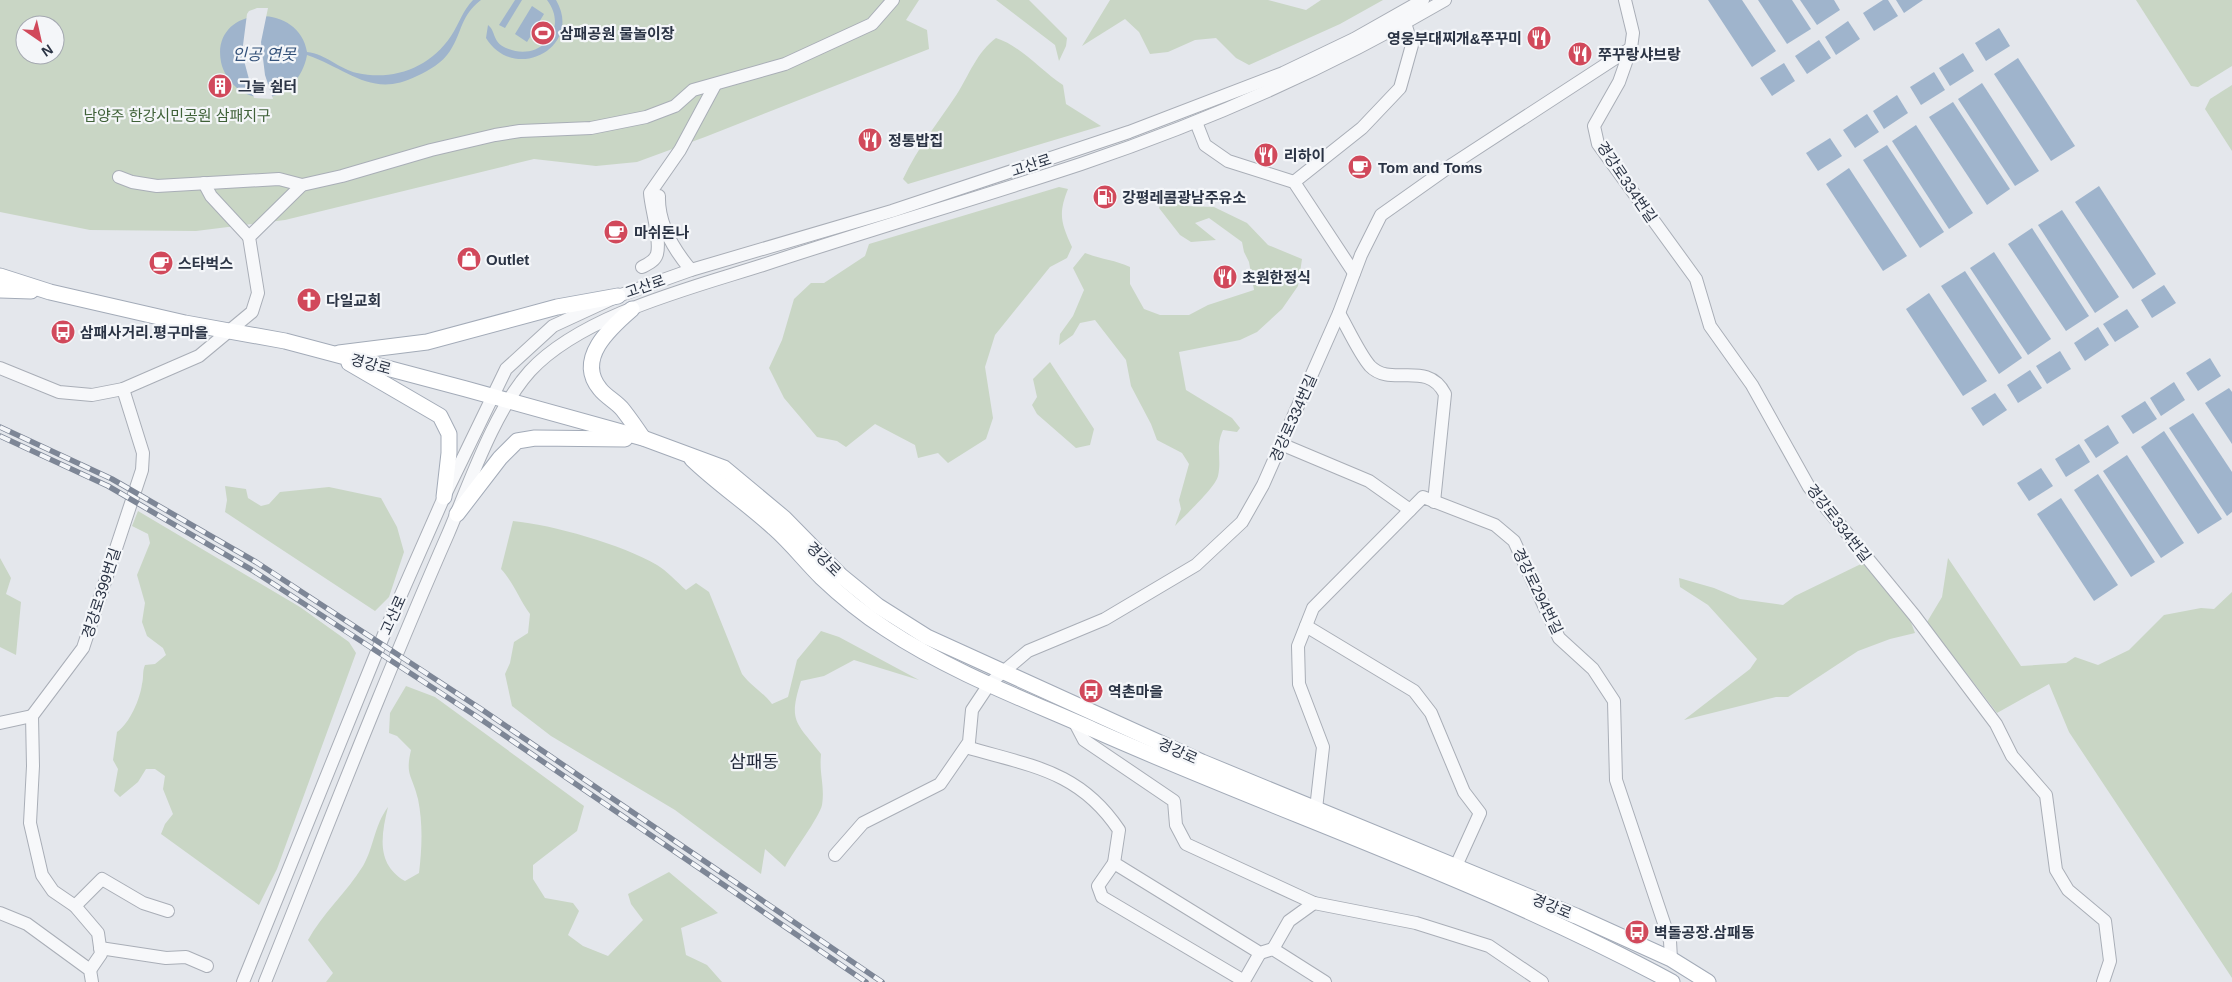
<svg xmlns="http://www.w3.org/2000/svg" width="2232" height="982" viewBox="0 0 2232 982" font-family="Helvetica,'Noto Sans KR',sans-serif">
	<rect width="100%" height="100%" fill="#e4e7ec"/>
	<g fill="#c9d6c5" fill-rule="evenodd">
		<path d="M 0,0 L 919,0 L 906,20 L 927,30 L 929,49 L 705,137 L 637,162 L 596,166 L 534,159 L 285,220 L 196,231 L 90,230 L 0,212 ZM 25,25 L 55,25 L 55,55 L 25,55 Z"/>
		<polygon points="996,0 1029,0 1067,38 1066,46 1059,61 1055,45"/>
		<polygon points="1110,0 1268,0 1306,10 1321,0 1383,0 1340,24 1249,65 1236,58 1216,38 1195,40 1168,52 1150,54 1139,32 1125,19 1082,46"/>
		<polygon points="2136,0 2232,0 2232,66 2198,87 2191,86"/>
		<path d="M 996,38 C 1021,46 1040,70 1063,85 L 1066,104 L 1101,126 L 908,184 L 903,179 C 918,147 937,124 957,94 C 969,75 977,52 996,38 Z"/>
		<polygon points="2232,85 2232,151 2205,109 2210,99"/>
		<path d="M 1059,187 L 1068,189 C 1058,214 1061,223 1072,247 L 1067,258 L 1050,267 L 995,335 L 985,367 L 993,418 L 986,439 L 948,463 L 938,453 L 918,458 L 915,445 L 875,424 L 846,447 L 837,441 L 817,437 L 784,398 L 769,368 L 782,340 L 794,299 L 811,283 L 824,283 L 865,256 L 869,244 Z"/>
		<path d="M 1172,198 L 1186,206 L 1214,207 L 1247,223 L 1268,245 L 1302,259 L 1298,286 L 1282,309 L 1257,332 L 1240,340 L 1179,352 L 1186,390 L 1232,418 L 1240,428 L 1237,432 L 1223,430 C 1215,447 1222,458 1218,476 C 1215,488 1184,516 1175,526 L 1181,509 L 1179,500 L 1189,464 L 1182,453 L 1157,440 L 1151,424 L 1131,386 L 1126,360 L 1095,320 L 1080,323 L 1073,335 L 1059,345 L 1060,334 L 1073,316 L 1084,290 L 1073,268 L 1085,253 C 1100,259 1115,260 1130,267 L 1130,284 L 1144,309 L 1160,315 L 1189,315 L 1208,305 L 1254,290 L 1249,262 L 1244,252 L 1242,242 L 1209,218 L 1195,223 L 1216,240 L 1191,242 L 1180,235 L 1159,208 L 1162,201 Z"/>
		<polygon points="1050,362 1094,429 1090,445 1076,448 1037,414 1032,405 1037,397 1033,379"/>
		<polygon points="225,486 246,489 248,498 261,506 269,504 280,492 329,487 381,498 397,527 404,552 389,597 375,611 225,512 227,500"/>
		<path d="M 138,511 L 300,607 L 349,642 L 356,653 L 277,869 L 259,905 L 161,834 L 165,824 L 173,814 L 163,789 L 165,776 L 155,769 L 146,769 L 138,782 L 120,797 L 114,791 L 118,769 L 113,760 L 117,732 C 130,723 140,699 142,684 C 144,677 142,672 145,665 L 155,664 L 166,655 L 163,648 L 147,636 L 142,622 L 145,603 L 137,575 L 150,543 L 148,534 L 132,526 Z"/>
		<path d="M 513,521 C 553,525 621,544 657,565 C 667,571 677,582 686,590 L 696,583 L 709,592 L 742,674 C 751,686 763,692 772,704 L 788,697 L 797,660 L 821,631 L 839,637 L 919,680 L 854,660 L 824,676 L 801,681 C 788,722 796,722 821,754 C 819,775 825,785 822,805 C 819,818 793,852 785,867 L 765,849 L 761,874 L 675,810 L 551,736 L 512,706 L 505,674 L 510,663 L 514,642 L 528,633 L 530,614 C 519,599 514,583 501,569 Z"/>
		<polygon points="0,558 11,578 6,594 21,602 16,655 0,647"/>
		<polygon points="1948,558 2021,666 2066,663 2075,657 2098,665 2129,650 2164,615 2201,608 2214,609 2232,592 2232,978 2069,732 2049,684 1997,713 1927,622 1942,597"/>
		<polygon points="1863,563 1909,617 1915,633 1890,639 1858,651 1788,697 1776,697 1684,720 1750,669 1757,659 1708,605 1680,587 1679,578 1714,588 1740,599 1783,605 1795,596"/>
		<path d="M 406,686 L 435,697 L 584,806 L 577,831 L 533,865 L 533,879 L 545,898 L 573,903 L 579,911 L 568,935 L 583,946 L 608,956 L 643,920 L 631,904 L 628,894 L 669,872 L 718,913 L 681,928 L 686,955 L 707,965 L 722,982 L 326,982 L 333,973 L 308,940 C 322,914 347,892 363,866 C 374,847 374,826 388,807 C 381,836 376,864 405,881 L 419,873 C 422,848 423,824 418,799 C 412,774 405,776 411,750 L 397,736 L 389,733 L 390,713 Z"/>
	</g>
	<g fill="#9fb4cc">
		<path d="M 473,0 L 481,0 C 460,16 463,31 450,51 C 442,63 430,70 417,76 C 372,99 348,69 307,55 C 301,88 268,112 237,88 C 229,81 223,72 221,62 C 210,5 299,0 307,52 C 326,54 339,69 357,73 C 393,81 430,68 451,36 C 459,24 463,10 473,0 Z"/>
		<polygon points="515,0 522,0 505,28 499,25"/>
		<path d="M 547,0 L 556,0 C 584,47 514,84 486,38 L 488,25 C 496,31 492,42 506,48 C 539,63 570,30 547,0 Z"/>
		<polygon points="1708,0 1742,0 1776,51 1752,67"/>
		<polygon points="1758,0 1792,0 1811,29 1787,44"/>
		<polygon points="1800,0 1834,0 1840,10 1817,25"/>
		<polygon points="1883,0 1888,0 1898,16 1874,31 1863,13"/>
		<polygon points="1896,0 1923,0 1904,13"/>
		<polygon points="532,6 544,14 527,42 515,34"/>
		<polygon points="1848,21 1860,39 1836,55 1825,37"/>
		<polygon points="1999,28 2010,46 1986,61 1975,43"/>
		<polygon points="1819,40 1831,58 1807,74 1795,56"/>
		<polygon points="1963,53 1974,71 1950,86 1939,68"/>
		<polygon points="2018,58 2075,146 2051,161 1994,74"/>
		<polygon points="1784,63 1795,81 1772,96 1760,78"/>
		<polygon points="1934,72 1945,90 1921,105 1910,87"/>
		<polygon points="1982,83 2039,171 2015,186 1958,99"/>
		<polygon points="1897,95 1908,113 1884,129 1873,111"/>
		<polygon points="1953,102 2010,189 1987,205 1929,117"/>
		<polygon points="1867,114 1879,132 1855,148 1843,130"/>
		<polygon points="1916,125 1973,213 1949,229 1892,141"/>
		<polygon points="1830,138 1842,156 1818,171 1806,153"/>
		<polygon points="1887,145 1944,232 1920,248 1863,160"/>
		<polygon points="1849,168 1907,256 1883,271 1826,184"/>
		<polygon points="2099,186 2156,274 2133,289 2075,202"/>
		<polygon points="2062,210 2119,297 2095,313 2038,225"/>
		<polygon points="2032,228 2089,316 2066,331 2008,244"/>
		<polygon points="1994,252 2051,339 2028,355 1970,268"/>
		<polygon points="1965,271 2022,358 1999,374 1941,286"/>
		<polygon points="2164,285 2176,303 2152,318 2141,300"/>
		<polygon points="1929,293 1987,381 1963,396 1906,309"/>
		<polygon points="2127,309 2139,327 2115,342 2103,324"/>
		<polygon points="2098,327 2109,345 2085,361 2074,343"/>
		<polygon points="2060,351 2071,369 2047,384 2036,366"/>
		<polygon points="2210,358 2221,376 2198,391 2186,373"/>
		<polygon points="2030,370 2042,388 2018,403 2007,385"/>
		<polygon points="2174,382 2185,400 2161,416 2150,398"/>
		<polygon points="2229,388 2232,392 2232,444 2205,403"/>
		<polygon points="1995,393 2007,410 1983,426 1971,408"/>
		<polygon points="2145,401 2157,419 2133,434 2121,416"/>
		<polygon points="2193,413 2232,472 2232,512 2227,516 2169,428"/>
		<polygon points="2108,425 2119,443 2096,458 2084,440"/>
		<polygon points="2164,431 2222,519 2198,534 2141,447"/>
		<polygon points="2079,444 2090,462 2066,477 2055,459"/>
		<polygon points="2127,455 2184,543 2161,558 2103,471"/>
		<polygon points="2041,468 2053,486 2029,501 2017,483"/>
		<polygon points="2098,474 2155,562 2131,577 2074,490"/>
		<polygon points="2061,498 2118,585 2094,601 2037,514"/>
	</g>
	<polygon fill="#e4e7ec" points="257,8 268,8 261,42 265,75 273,99 254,98 242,53 247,14 249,11"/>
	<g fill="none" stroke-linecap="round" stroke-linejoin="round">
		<defs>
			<g id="minor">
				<polyline points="1625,0 1633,33 1631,48"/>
				<polyline points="1196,122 1205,145 1228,161 1294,182 1354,273"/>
				<polyline points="119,177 132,182 157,186 279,179 302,185"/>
				<polyline points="1294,182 1362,128 1400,88 1412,45 1405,23"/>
				<polyline points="204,183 211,196 249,237"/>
				<path d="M 659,196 C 658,223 674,250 691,270"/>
				<path d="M 642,267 C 648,264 655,261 657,254 C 661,239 651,209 650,193 L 680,150 L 715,85"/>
				<path d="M 1339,313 C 1347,327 1360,355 1370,366 C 1391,388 1427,359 1445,394 L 1434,502"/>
				<polyline points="0,368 59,392 92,395 123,389 199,356 252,312 258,293 249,237 302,185 342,176 431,150 495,135 520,131 591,128 646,117 675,106 693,90 785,64 872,24 893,0"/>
				<polyline points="1281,444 1369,481 1410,510"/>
				<polyline points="1306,626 1414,691 1431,713 1464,792 1480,813 1456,866"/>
				<polyline points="1074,721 1084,740 1174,801 1176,825 1186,844 1314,903 1416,923 1489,946 1542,982"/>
				<polyline points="0,723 32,716"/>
				<path d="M 966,747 C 1030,766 1079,770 1119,830 L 1114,863 L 1260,953 L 1273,949 L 1325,982"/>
				<polyline points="1316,809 1323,747 1299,684 1298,646 1313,608 1423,497 1495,525 1514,541 1559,638 1593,669 1614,701 1616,780 1670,941 1671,959"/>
				<polyline points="835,855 863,823 940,784 969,742 972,710 990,683 1028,651 1105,619 1196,565 1242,522 1263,485 1339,313 1361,255 1381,215 1453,164 1631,48 1619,82 1594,126 1598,144 1696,279 1710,326 1752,385 1809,487 1914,615 1996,724 2012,756 2046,795 2056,870 2068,890 2105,921 2110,961 2103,982"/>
				<polyline points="1114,863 1098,886 1102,897 1244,981 1260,953"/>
				<polyline points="75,906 102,879 143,903 168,911"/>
				<polyline points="0,913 27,924 90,970 92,982"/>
				<polyline points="100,948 166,958 186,957 207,966"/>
				<polyline points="1273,949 1289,921 1314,903"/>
				<polyline points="90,970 101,954 98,933 75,906 53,891 42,875 30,823 33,766 32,716 83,648 142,470 143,453 123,389"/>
				<polyline points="243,982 389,622 444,497 506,369 553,326 618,296 691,270 892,211 1129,132 1283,73 1354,39 1423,0"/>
				<path d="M 265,982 C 325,833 383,682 448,534 C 469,485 494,411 530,371 C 582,315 691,288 763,265 C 869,230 975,199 1081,164 C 1208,121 1329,68 1445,0"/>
			</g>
			<g id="major">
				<polyline points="0,276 50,292 185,323 285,341 466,389 643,438 724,468 784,518 840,575 878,606 927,637 1202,762 1576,916 1671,959 1708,982"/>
				<polyline points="0,290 31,291"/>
				<path d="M 632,309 C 610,328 575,359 600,389 C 606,397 617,402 623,410 C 630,419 637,429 643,438"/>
				<polyline points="339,353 427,342 557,307 618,296"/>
				<polyline points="349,363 440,416 449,434 449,453 444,497"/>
				<path d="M 692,459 C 718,484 748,504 774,528 C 791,543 805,561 821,577 C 841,596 863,614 886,629 C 949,671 1026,700 1094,730 C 1286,815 1487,882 1672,982"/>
				<polyline points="457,514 500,458 517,441 535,438 625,439"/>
			</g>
		</defs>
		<use href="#minor" stroke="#a9aeb7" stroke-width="14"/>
		<use href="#major" stroke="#a3abb8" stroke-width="17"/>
		<use href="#minor" stroke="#f7f8fa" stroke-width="12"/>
		<use href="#major" stroke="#fff" stroke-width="15"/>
		<defs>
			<g id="rail">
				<polyline points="0,427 112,479 256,562 481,709 882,982"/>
				<polyline points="0,436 108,486 252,570 476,716 866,982"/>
			</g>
		</defs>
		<use href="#rail" stroke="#7d8696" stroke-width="5.5"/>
		<use href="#rail" stroke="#f4f6f9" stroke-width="4" stroke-dasharray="11" stroke-linecap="butt"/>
	</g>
	<defs>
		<symbol id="stadium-disc" viewBox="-11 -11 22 22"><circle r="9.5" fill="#d1495b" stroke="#f4f6f9"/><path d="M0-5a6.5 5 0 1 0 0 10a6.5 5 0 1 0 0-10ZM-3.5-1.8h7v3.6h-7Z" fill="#fff"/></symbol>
		<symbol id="restaurant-disc" viewBox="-11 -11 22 22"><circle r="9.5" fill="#d1495b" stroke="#f4f6f9"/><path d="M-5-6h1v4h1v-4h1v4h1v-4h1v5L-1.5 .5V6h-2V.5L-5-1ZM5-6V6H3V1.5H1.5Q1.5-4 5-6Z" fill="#fff"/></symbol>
		<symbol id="building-disc" viewBox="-11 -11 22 22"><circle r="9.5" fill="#d1495b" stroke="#f4f6f9"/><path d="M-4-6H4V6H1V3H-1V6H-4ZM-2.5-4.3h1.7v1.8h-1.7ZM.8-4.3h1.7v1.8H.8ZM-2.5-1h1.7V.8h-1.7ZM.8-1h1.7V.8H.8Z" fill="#fff"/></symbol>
		<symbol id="cafe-disc" viewBox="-11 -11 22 22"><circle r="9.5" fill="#d1495b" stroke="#f4f6f9"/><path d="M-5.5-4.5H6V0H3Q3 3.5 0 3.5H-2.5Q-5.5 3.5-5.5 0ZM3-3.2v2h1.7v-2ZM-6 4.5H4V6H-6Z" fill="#fff"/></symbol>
		<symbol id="fuel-disc" viewBox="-11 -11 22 22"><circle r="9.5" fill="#d1495b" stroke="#f4f6f9"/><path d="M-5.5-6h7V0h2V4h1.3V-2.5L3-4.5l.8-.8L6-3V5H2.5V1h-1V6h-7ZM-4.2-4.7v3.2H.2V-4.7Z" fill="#fff"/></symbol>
		<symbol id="shop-disc" viewBox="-11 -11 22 22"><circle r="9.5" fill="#d1495b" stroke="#f4f6f9"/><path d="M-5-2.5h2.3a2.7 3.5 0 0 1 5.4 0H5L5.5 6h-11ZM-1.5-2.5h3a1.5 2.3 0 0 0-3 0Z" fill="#fff"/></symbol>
		<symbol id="church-disc" viewBox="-11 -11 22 22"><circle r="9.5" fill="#d1495b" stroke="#f4f6f9"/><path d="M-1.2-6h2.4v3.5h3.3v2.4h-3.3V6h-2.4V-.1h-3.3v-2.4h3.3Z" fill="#fff"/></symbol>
		<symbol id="bus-disc" viewBox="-11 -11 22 22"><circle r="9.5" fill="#d1495b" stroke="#f4f6f9"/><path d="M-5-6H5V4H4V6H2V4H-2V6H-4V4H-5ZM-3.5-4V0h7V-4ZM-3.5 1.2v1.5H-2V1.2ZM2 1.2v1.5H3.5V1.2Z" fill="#fff"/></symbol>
	</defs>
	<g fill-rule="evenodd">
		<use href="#stadium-disc" x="529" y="19" width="28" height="28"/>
		<use href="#restaurant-disc" x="1525" y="24" width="28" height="28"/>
		<use href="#restaurant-disc" x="1566" y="40" width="28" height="28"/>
		<use href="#building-disc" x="206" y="72" width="28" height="28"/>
		<use href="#restaurant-disc" x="856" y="126" width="28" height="28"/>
		<use href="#restaurant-disc" x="1252" y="141" width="28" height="28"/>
		<use href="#cafe-disc" x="1346" y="153" width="28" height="28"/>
		<use href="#fuel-disc" x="1091" y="183" width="28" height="28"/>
		<use href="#cafe-disc" x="602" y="218" width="28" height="28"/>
		<use href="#shop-disc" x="455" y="245" width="28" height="28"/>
		<use href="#cafe-disc" x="147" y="249" width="28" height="28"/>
		<use href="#restaurant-disc" x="1211" y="263" width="28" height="28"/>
		<use href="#church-disc" x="295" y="286" width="28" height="28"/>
		<use href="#bus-disc" x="49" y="318" width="28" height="28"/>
		<use href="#bus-disc" x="1077" y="677" width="28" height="28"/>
		<use href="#bus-disc" x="1623" y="918" width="28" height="28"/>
	</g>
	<g text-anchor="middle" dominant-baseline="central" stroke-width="4.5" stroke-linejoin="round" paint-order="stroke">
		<g font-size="15" font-weight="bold" fill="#2b3445" stroke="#f4f6f9" text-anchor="start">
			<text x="560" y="33">삼패공원 물놀이장</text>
			<text x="1522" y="38" text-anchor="end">영웅부대찌개&amp;쭈꾸미</text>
			<text x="1598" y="54">쭈꾸랑샤브랑</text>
			<text x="238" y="86">그늘 쉼터</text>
			<text x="888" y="140">정통밥집</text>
			<text x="1284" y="155">리하이</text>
			<text x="1378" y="167">Tom and Toms</text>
			<text x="1122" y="197">강평레콤광남주유소</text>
			<text x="634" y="232">마쉬돈나</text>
			<text x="486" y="259">Outlet</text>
			<text x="178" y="263">스타벅스</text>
			<text x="1242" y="277">초원한정식</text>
			<text x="326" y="300">다일교회</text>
			<text x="80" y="332">삼패사거리.평구마을</text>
			<text x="1108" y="691">역촌마을</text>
			<text x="1654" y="932">벽돌공장.삼패동</text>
		</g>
		<g font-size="15" fill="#3f6138" stroke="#f4f6f9">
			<text x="177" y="115">남양주 한강시민공원 삼패지구</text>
		</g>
		<g font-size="15" fill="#2b3445" stroke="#f4f6f9">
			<text transform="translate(1031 165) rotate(-18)">고산로</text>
			<text transform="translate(1627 182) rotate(56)">경강로334번길</text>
			<text transform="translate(645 286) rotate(-19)">고산로</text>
			<text transform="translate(371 364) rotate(15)">경강로</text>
			<text transform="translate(1293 418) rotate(-66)">경강로334번길</text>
			<text transform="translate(1839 523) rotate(52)">경강로334번길</text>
			<text transform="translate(824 559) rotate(45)">경강로</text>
			<text transform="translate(1538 591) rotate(64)">경강로294번길</text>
			<text transform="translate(101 593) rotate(-72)">경강로399번길</text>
			<text transform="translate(393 615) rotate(-66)">고산로</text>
			<text transform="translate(1178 751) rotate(24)">경강로</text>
			<text transform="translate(1552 906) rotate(22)">경강로</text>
		</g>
		<g font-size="16" font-style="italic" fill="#34527a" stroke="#f4f6f9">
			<text x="264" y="54">인공 연못</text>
		</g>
		<g font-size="18" fill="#1d2536" stroke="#f4f6f9">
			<text x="754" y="762">삼패동</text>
		</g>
	</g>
	<g transform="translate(40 40) rotate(146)"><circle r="24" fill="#f4f6f9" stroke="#a4a8b1"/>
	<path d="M0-4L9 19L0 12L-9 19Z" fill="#d1495b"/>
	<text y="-8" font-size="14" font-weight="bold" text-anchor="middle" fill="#2b3445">N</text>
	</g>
</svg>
